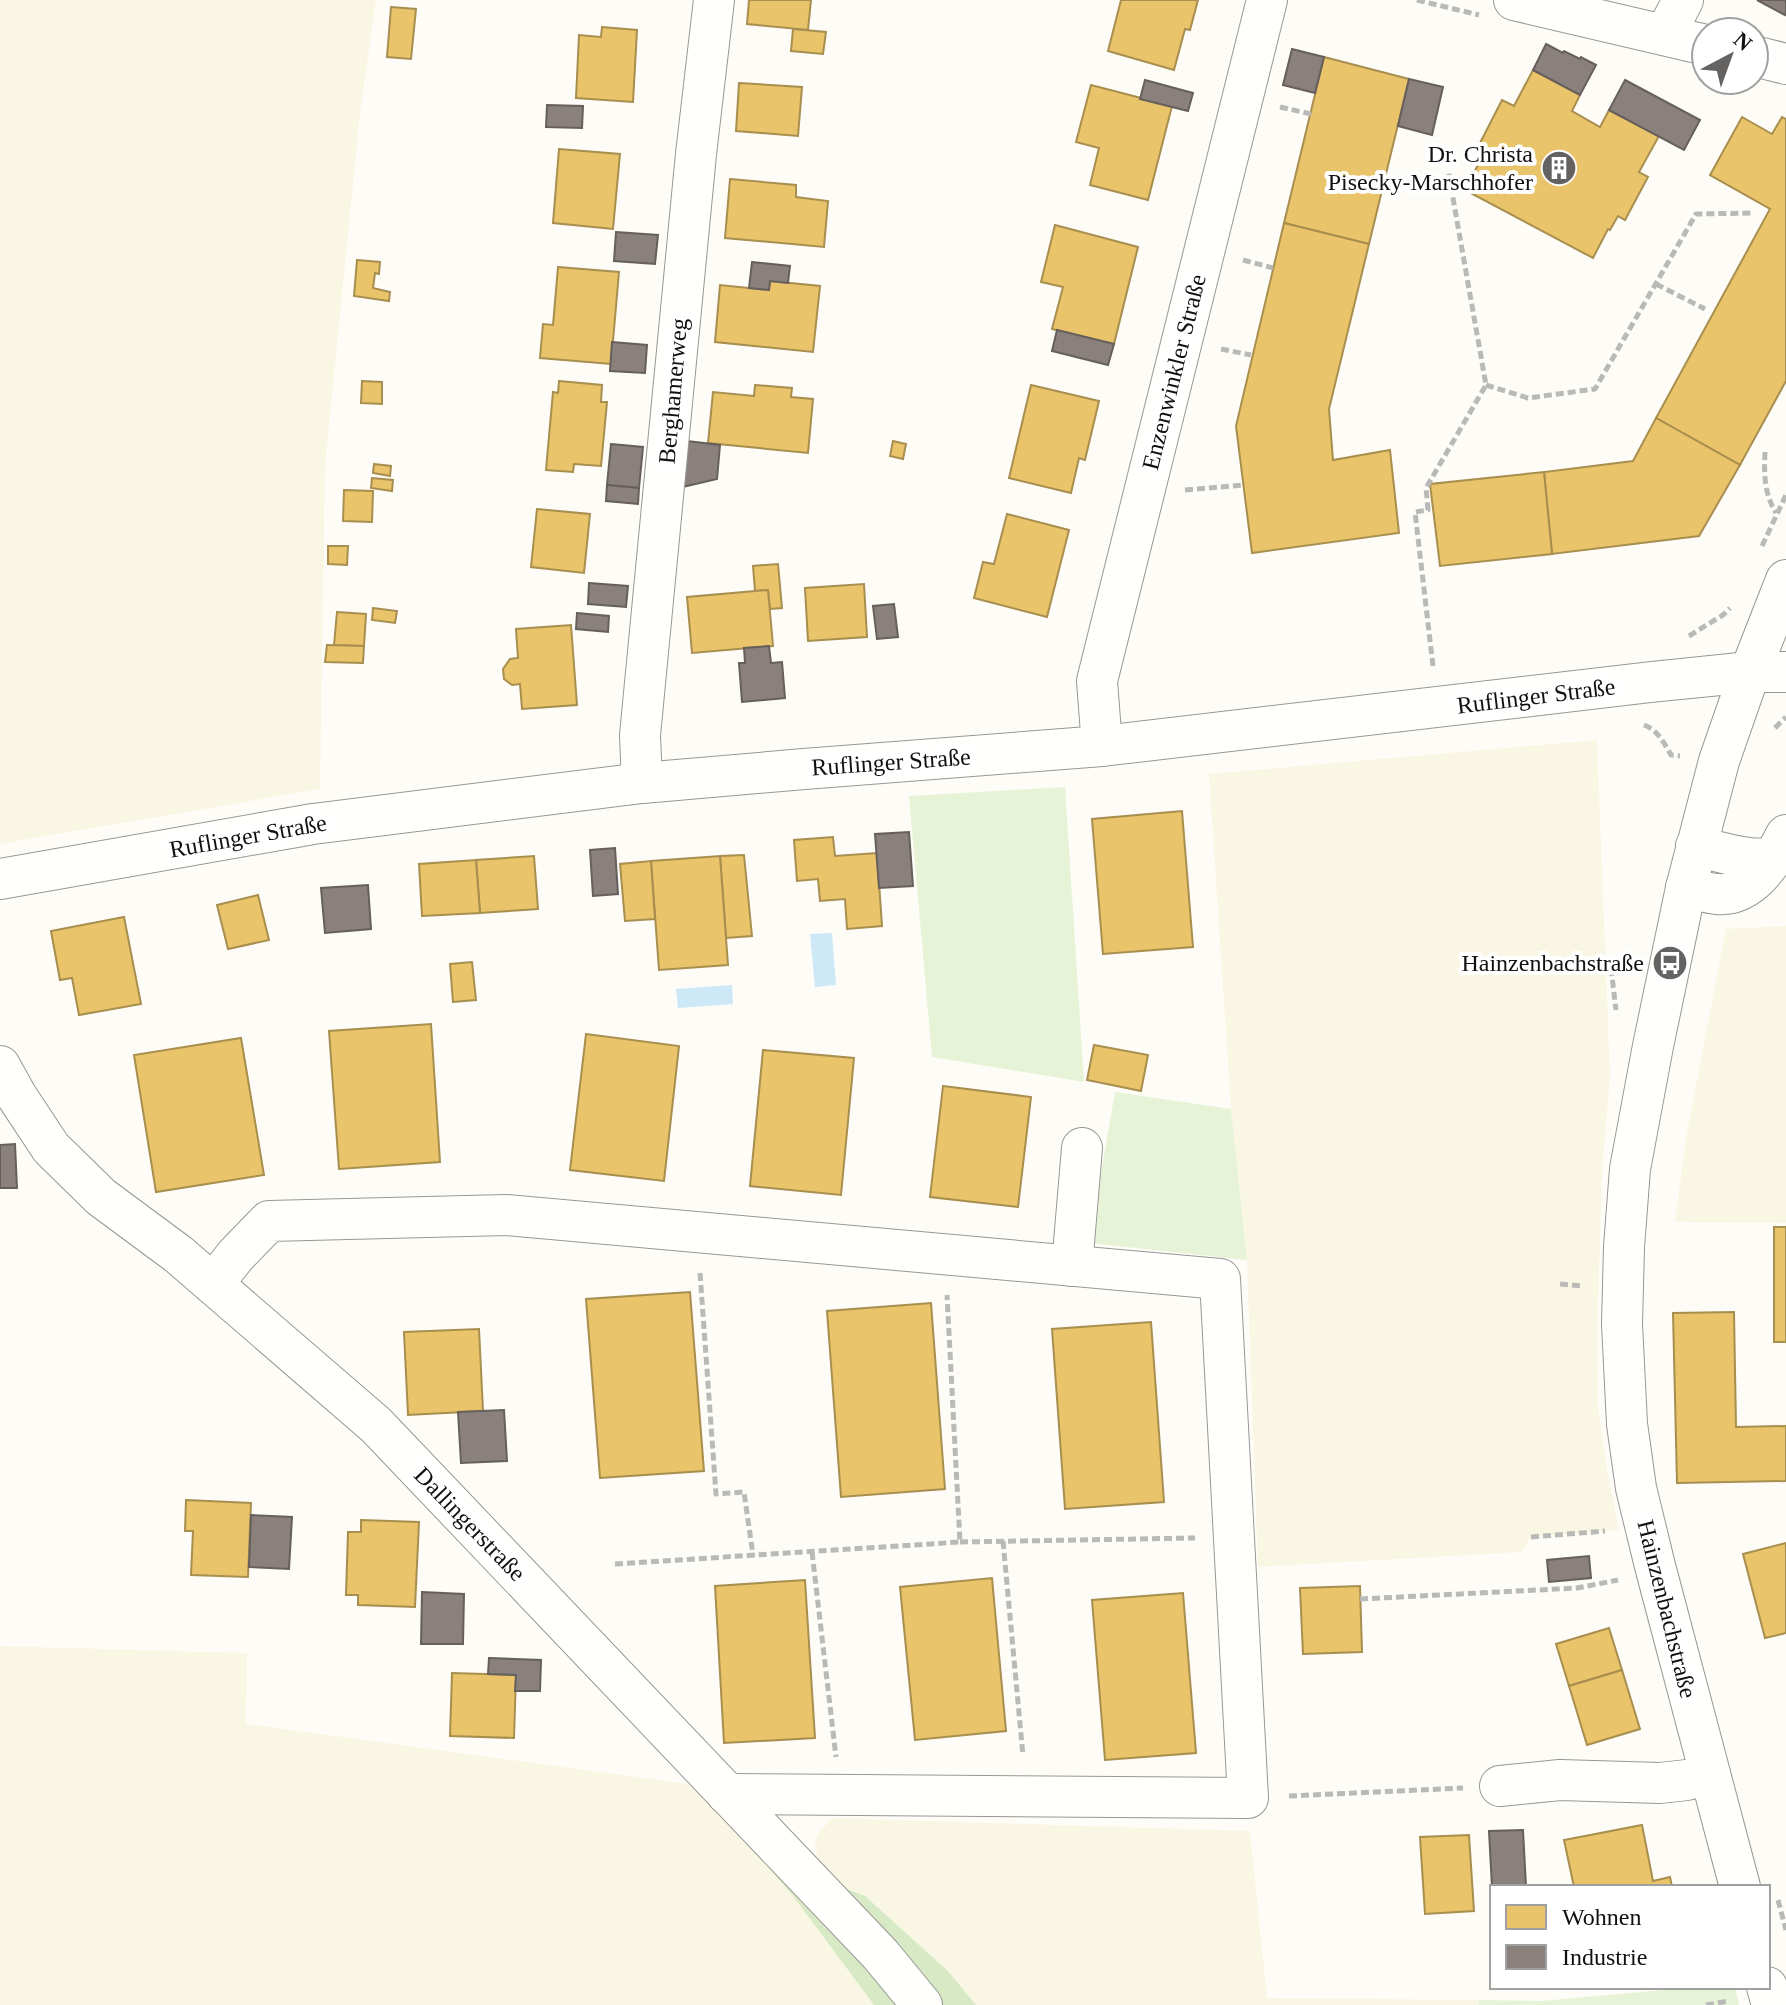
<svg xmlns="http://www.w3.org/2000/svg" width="1786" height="2005" viewBox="0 0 1786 2005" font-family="'Times New Roman',serif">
	<rect width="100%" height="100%" fill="#fdfcf7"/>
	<g fill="#f9f7e4">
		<polygon points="0,0 376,0 360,113 325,466 320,789 0,844"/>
		<polygon points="1597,740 1610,1075 1602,1174 1597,1336 1598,1406 1607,1469 1619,1530 1531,1537 1522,1552 1258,1567 1247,1260 1231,1109 1209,774"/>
		<polygon points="1786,926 1786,1223 1675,1222 1686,1138 1726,929"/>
		<polygon points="0,1646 247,1653 246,1724 696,1785 793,1896 874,2005 0,2005"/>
		<polygon points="832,1818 1250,1831 1267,1998 1479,2000 1479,2005 976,2005 948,1971 865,1896 829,1882 818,1861 815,1843 817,1835"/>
	</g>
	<g fill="#e7f3d7">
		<polygon points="1065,787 1084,1082 932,1057 909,796"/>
		<polygon points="1115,1092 1231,1109 1247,1260 1089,1243"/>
		<polygon points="1697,1987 1735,1987 1739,2005 1479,2005 1479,2000 1542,2001"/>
	</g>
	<g fill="#d8eac5">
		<polygon points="696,1785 817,1907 899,2005 874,2005 793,1896"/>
		<polygon points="829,1882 865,1896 948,1971 976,2005 936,2005"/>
	</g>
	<g fill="#cde8f7">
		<polygon points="832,933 836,985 815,987 810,934"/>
		<polygon points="732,985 733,1004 678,1008 676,989"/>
	</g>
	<g fill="#e9c46a" stroke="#a88e4f" stroke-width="2">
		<polygon points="749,0 811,0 808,30 747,24"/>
		<polygon points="1121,0 1198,0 1190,30 1185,29 1174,70 1108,51"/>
		<polygon points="391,7 416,9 411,59 387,57"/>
		<polygon points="602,27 637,30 633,102 576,98 579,35 601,37"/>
		<polygon points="793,29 826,32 823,54 791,51"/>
		<polygon points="1324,57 1409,79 1369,244 1284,223"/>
		<polygon points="1533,70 1580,95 1572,111 1600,127 1609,110 1659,136 1639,172 1648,177 1625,220 1618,216 1610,230 1608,229 1593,258 1465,190 1479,163 1476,161 1485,145 1480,143 1502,100 1514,106"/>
		<polygon points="739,83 802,87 798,136 736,131"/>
		<polygon points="1091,85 1172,106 1148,200 1090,185 1099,148 1076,142"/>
		<polygon points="1742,117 1772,134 1782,117 1786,119 1786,381 1740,465 1656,418 1770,209 1710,175"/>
		<polygon points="559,149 620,154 613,229 553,223"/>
		<polygon points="730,179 796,185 796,197 828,201 824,247 725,238"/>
		<polygon points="1284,223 1369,244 1329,409 1333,460 1390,450 1399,533 1252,553 1236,426"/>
		<polygon points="1055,225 1138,247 1114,344 1052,329 1063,287 1041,282"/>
		<polygon points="357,260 380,262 379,274 375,273 373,288 390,292 389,301 354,296"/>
		<polygon points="558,267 619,272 611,364 540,358 543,324 553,325"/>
		<polygon points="770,281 820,286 813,352 715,342 720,285 769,290"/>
		<polygon points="362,381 382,382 382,404 361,403"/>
		<polygon points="559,381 602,385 601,402 607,402 601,466 574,464 573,472 546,470 553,392 558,393"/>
		<polygon points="755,385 792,388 791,397 813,399 808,453 708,443 713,392 754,396"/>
		<polygon points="1031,385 1099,401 1085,460 1079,458 1071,493 1009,478"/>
		<polygon points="1656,418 1740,465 1699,536 1552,554 1544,472 1633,461"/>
		<polygon points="893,441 906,444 903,459 890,456"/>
		<polygon points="374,464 391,466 390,476 373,473"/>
		<polygon points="1544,472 1552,554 1440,566 1430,484"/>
		<polygon points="372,478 393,480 392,491 371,488"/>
		<polygon points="344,490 373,491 372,522 343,521"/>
		<polygon points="537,509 590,514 584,573 531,567"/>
		<polygon points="1007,514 1069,530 1047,617 974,598 983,562 994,564"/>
		<polygon points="328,546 348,546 347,565 328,564"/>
		<polygon points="778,564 782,608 770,609 768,590 755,591 753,566"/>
		<polygon points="864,584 867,637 808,641 805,588"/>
		<polygon points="768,590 773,646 692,653 687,597"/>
		<polygon points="373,608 397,611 395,623 372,620"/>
		<polygon points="337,612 366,614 364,646 334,645"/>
		<polygon points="571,625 577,705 522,709 520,684 512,685 504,679 503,669 510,659 518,658 516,629"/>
		<polygon points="327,645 364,646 363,663 325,662"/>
		<polygon points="1182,811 1193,947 1103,954 1092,819"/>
		<polygon points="833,837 835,856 877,853 882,926 847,929 845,899 820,901 818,879 797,881 794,840"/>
		<polygon points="744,855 752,936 726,938 720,856"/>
		<polygon points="534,856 538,909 480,913 476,860"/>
		<polygon points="720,856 728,965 659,970 651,861"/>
		<polygon points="476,860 480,913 422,916 419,864"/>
		<polygon points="651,861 655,919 625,921 620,864"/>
		<polygon points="258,895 269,940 228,949 217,905"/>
		<polygon points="124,917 141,1004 79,1015 72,978 60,980 51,931"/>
		<polygon points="472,962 476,1000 453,1002 450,964"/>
		<polygon points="431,1024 440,1162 339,1169 329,1031"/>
		<polygon points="586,1034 679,1046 664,1181 570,1170"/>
		<polygon points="241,1038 264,1175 156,1192 134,1055"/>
		<polygon points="1094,1045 1148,1055 1141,1091 1087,1080"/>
		<polygon points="763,1050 854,1058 841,1195 750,1186"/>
		<polygon points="943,1086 1031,1097 1018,1207 930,1197"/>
		<rect x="1774" y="1227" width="12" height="115"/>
		<polygon points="690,1292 704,1471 600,1478 586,1299"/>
		<polygon points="931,1303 945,1489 841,1497 827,1311"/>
		<polygon points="1734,1312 1736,1427 1786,1426 1786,1481 1677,1483 1673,1313"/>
		<polygon points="1151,1322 1164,1502 1065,1509 1052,1329"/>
		<polygon points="479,1329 483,1411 408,1415 404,1332"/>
		<polygon points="186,1500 251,1503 248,1577 191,1575 193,1531 185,1531"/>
		<polygon points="361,1520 419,1522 415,1607 358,1605 358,1595 346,1595 348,1532 361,1532"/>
		<polygon points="1786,1543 1786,1633 1765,1638 1743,1554"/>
		<polygon points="992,1578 1006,1731 915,1740 900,1587"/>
		<polygon points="805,1580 815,1738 724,1743 715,1586"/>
		<polygon points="1360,1586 1362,1652 1303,1654 1300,1588"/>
		<polygon points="1183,1593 1196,1753 1105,1760 1092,1600"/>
		<polygon points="1609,1628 1622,1670 1569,1686 1556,1644"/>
		<polygon points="1622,1670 1640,1729 1587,1745 1569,1686"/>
		<polygon points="452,1673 516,1675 514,1738 450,1736"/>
		<polygon points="1642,1825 1653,1881 1670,1877 1672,1887 1574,1887 1564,1840"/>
		<polygon points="1469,1835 1474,1911 1425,1914 1420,1837"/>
	</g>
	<g fill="#8a817c" stroke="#665f5c" stroke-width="2">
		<polygon points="1757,0 1786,0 1786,12 1785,15"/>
		<polygon points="1546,44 1563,53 1564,51 1580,59 1581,57 1596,65 1580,95 1533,70"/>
		<polygon points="1292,49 1324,57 1315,93 1283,85"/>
		<polygon points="1409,79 1443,87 1432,135 1398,126"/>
		<polygon points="1145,80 1193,93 1188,111 1140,99"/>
		<polygon points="1625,80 1700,120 1684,150 1609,110"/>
		<polygon points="547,105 583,106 582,128 546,127"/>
		<polygon points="616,232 658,235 655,264 614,261"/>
		<polygon points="752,262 790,266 788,283 770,281 769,290 749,288"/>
		<polygon points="1057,330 1114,344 1108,365 1052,351"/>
		<polygon points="612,342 647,345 645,373 610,371"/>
		<polygon points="687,441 720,445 717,479 683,487"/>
		<polygon points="611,444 643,447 639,488 607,485"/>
		<polygon points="607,485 639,488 638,504 606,501"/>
		<polygon points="589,583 628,586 626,607 588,604"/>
		<polygon points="894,604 898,637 877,639 873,606"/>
		<polygon points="577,613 609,616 608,632 576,629"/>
		<polygon points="769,646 771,663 782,662 785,698 742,702 739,663 745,663 744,648"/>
		<polygon points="909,832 913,886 879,888 875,834"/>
		<polygon points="615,848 618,894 593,896 590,850"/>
		<polygon points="368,885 371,929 325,933 321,888"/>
		<polygon points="15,1144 17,1188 0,1188 0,1145"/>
		<polygon points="504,1410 507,1461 461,1463 458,1412"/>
		<polygon points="251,1515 292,1517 289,1569 249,1567"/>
		<polygon points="1589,1556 1591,1578 1549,1582 1547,1560"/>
		<polygon points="422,1592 464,1594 463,1644 421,1644"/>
		<polygon points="489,1658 541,1660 540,1691 515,1691 516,1675 488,1674"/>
		<polygon points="1523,1830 1526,1887 1492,1887 1489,1831"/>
	</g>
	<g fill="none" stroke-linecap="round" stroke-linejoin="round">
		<defs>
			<g id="minor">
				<polyline points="1514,0 1706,45"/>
				<polyline points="1665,35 1683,0"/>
				<polyline points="1754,56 1786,64"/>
				<polyline points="1102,746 1097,681 1267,0"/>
				<polyline points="642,783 640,735 696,154 714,0"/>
				<path d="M 1696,846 C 1725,853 1756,865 1786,854"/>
				<polyline points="0,879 313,824 642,783 804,769 1102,746 1651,682 1750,672 1786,672"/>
				<path d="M 1686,888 C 1696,890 1707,893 1717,894 C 1751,897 1773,861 1786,835"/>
				<polyline points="0,1066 16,1095 51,1148 101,1197 178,1254 376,1425 880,1954 922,2005"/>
				<polyline points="1072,1266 1082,1148"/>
				<polyline points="213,1284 236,1255 269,1221 506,1215 1220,1279 1248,1798 727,1794"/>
				<polyline points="1500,1786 1560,1780 1660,1783 1687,1780 1710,1774"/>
				<polyline points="1740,1887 1655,1566 1636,1488 1627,1424 1622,1324 1624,1247 1630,1169 1653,1046 1686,888 1719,761 1750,672 1786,580"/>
				<polyline points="1767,1987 1772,2005"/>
			</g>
		</defs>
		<use href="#minor" stroke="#979795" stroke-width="42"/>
		<g stroke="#b9b9b8" stroke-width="5" stroke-dasharray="8 4" stroke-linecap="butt">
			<polyline points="1417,0 1479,15"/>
			<polyline points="1280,107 1311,114"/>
			<polyline points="1243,260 1273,268"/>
			<polyline points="1656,284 1705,309"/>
			<polyline points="1221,349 1251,355"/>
			<polyline points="1486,385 1528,398 1595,389 1696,214 1754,213"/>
			<path d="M 1765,452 C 1764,475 1764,493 1776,513"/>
			<polyline points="1185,490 1244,485"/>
			<polyline points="1762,546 1786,495"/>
			<polyline points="1689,636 1723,615 1730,608"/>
			<polyline points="1433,666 1415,512 1428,510 1426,488 1486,385 1448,170"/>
			<path d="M 1644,725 C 1658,730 1664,743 1671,755 L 1680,756"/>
			<polyline points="1775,728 1786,717"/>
			<polyline points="1611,968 1616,1010"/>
			<polyline points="700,1273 716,1494 744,1492 753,1555"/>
			<polyline points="1560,1284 1583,1286"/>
			<polyline points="1531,1537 1605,1531"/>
			<polyline points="1003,1541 1023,1756"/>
			<polyline points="960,1542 1195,1538"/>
			<polyline points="812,1552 836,1757"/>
			<polyline points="615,1564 960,1542 947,1295"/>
			<polyline points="1360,1599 1577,1588 1618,1580"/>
			<polyline points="1289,1796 1463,1788"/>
			<polyline points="1778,1900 1786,1930"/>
			<polyline points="1706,2005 1729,2001"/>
		</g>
		<use href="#minor" stroke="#fffffe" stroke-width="40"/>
	</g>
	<defs>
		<symbol id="building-disc" viewBox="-11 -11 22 22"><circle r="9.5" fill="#646362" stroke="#fff"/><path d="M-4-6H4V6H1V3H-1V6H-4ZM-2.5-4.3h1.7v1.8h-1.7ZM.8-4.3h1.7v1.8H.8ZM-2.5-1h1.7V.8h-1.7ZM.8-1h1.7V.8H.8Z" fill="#fff"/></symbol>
		<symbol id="bus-disc" viewBox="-11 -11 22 22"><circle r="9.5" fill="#646362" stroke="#fff"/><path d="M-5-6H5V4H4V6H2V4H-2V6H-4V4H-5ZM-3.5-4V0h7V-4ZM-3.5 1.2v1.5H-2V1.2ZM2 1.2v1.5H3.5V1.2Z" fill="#fff"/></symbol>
	</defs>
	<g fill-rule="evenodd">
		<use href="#building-disc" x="1539" y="148" width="40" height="40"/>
		<use href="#bus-disc" x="1650" y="943" width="40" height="40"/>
	</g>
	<g text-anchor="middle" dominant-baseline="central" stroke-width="8" stroke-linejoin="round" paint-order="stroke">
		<g font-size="24" fill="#111" stroke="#fff" text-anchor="end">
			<text x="1533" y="154">Dr. Christa<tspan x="1533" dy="28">Pisecky-Marschhofer</tspan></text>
			<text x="1644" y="963">Hainzenbachstraße</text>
		</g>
		<g font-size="24" fill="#111" stroke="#fff">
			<text transform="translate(1174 372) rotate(-76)">Enzenwinkler Straße</text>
			<text transform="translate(673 391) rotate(-85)">Berghamerweg</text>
			<text transform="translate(1536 696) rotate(-7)">Ruflinger Straße</text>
			<text transform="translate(891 762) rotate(-4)">Ruflinger Straße</text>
			<text transform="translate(248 836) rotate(-10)">Ruflinger Straße</text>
			<text transform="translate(470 1524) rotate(46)">Dallingerstraße</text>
			<text transform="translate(1667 1609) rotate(76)">Hainzenbachstraße</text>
		</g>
	</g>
	<rect x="1490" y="1885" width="280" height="104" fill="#ffffff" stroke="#a0a0a0" stroke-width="2"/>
	<rect x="1506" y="1905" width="40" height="24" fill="#e9c46a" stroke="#a0a0a0" stroke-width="2"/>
	<text x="1562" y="1925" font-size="24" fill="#111111">Wohnen</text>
	<rect x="1506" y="1945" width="40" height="24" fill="#8a817c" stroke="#a0a0a0" stroke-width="2"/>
	<text x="1562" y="1965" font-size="24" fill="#111111">Industrie</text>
	<g transform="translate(1730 56) rotate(41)"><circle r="38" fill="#ffffff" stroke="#a0a0a0" stroke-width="2"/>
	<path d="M0-6L14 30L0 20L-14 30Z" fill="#646362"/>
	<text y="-12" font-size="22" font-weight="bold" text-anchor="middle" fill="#111111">N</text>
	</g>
</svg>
